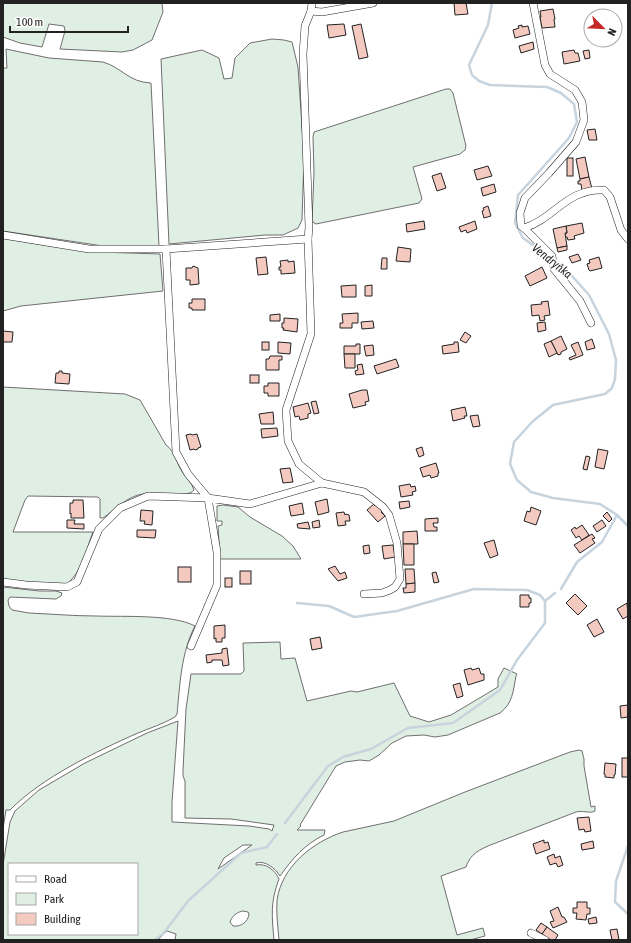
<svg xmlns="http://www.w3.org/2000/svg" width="631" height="943" viewBox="0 0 631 943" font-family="'Asap Condensed',sans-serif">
	<rect width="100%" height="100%" fill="#fff"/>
	<g fill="#e0efe3" stroke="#6f6f6f" fill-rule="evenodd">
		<polygon points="3,3 162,3 163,12 152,40 133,50 122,52 60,49 65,31 64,26 49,24 42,47 20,43 3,37"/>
		<polygon points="272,39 284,40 292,42 298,67 304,157 302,220 298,228 283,235 265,235 169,244 161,59 202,50 219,58 224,79 232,78 235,58 250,43"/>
		<path d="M 6,49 L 49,58 L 103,62 C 123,68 128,82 151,83 L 159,246 L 103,246 L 3,231 L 3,68 L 7,68 Z"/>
		<polygon points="446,89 450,89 453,93 466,146 465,150 460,154 413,167 422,199 419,203 316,224 314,223 312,220 314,173 313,137 314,132"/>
		<polygon points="3,238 44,245 97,252 160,254 163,291 21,306 3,311"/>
		<path d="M 3,387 L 125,394 L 140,400 L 166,445 C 175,451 177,465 183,473 C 187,479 192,483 194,490 C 187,499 154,493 143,494 C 127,496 115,510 103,518 L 100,518 L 100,499 L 98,497 L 28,496 L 25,500 L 13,532 L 93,532 C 86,550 82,574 65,585 L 3,582 Z"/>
		<polygon points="223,505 238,507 250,517 282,536 293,546 301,559 220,559 218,526 222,525 222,521 217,521 217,506"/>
		<path d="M 3,587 L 39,591 L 56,591 L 62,593 L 61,596 L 56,599 L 10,597 L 8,600 L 9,606 L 12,610 L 29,613 C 52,614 74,616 97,616 C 124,617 172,614 195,626 C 181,653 180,684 177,714 L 175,717 C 163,724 150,728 138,733 C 97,751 41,778 10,810 L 6,810 L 3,829 Z"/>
		<path d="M 280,642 L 281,659 L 295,658 L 307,701 L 351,691 L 357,692 L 394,683 L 410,716 L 429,722 L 451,715 L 498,687 L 498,679 L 504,668 L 517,674 L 516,676 C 513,691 513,703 500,713 L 448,735 L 435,737 L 424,735 L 406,736 L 392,743 L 379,755 L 369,761 L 360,760 L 345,762 L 336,766 L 300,825 L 301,826 L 297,830 L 325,830 L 324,835 C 305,844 292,859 280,876 C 275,868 265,860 256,863 L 256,865 C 266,863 275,870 279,879 C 270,902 272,917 274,940 L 175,940 L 176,934 L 167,931 L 158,940 L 3,940 L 3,865 L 10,822 L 15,811 L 39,790 L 85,763 L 147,733 L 178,721 L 172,802 L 172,822 L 249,826 L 269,829 L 272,831 L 274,825 L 231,819 L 185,818 L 185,781 L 183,776 L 183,771 L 186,709 L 191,674 L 241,674 L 244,671 L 243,643 ZM 243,845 L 252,845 L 218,869 L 224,858 ZM 9,864 L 137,864 L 137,934 L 9,934 ZM 243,911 L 248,912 L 249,914 C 248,922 241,927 233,926 L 230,922 C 232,916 237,912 243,911 Z"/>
		<path d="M 579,750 L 582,751 L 584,759 L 584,766 L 591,807 L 595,806 L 595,811 C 590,814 583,810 576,812 L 493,844 C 480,849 470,854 466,867 L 441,876 L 457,935 L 483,928 L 485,936 L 470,940 L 279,940 C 278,927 276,913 277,900 C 282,866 313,842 343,832 L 394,821 L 465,792 L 570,752 Z"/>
	</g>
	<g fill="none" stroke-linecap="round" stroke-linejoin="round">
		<g stroke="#c7d3dd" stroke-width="2.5">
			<polyline points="492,3 488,25 469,65 472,75 479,81 490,85 547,87 561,93 574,104 577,122 569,138 518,195 515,223 523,238 547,255"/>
			<polyline points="554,261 564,267 589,295 609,334 616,360 615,379 612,388 605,394 553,405 532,422 514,442 510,464 517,480 531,492 553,498 600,504 617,515 628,526"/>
			<polyline points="561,589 577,562 602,542 617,515"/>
			<polyline points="297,603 329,606 354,617 397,611 474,589 527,590 540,595 545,601"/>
			<polyline points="285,823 328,766 343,757 371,749 408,728 453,723 500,690 517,660 545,623 545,601 555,593"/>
			<polyline points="628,846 616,881 615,902 628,914"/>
			<polyline points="155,940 163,934 188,901 241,853 267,847 277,834"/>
		</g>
	</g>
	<g fill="#f3c9c0" stroke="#222">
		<polygon points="454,3 466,3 468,14 455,15"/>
		<polygon points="553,9 555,19 554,19 555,27 542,28 540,17 541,17 540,11"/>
		<polygon points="344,24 346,35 329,38 327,25"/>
		<polygon points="361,24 368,57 359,59 352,26"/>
		<polygon points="522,25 522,27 528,26 530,34 515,38 513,30 519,28 518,26"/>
		<polygon points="533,42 534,49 521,53 519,46"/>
		<polygon points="574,50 575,53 578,53 580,61 564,64 562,52"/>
		<polygon points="589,50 590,58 585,59 583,51"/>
		<polygon points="595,129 597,140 589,140 587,130"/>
		<polygon points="585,157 589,177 580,179 576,159"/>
		<rect x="567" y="158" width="6" height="18"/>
		<polygon points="488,166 492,176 477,180 474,170"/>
		<polygon points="441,173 446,188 437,191 432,176"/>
		<polygon points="589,177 592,189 582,191 581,184 578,184 578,181 580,181 580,179"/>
		<polygon points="494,184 496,192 483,196 481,188"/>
		<polygon points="488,206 491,216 484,218 482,211 484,210 483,208"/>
		<polygon points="424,221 425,229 407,232 406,224"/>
		<polygon points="475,221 477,229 467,233 466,230 461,232 459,227"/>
		<polygon points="582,223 584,233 574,236 575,239 568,240 567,237 565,237 565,233 567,233 566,226"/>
		<polygon points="566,226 567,233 565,233 567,246 557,248 553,229"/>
		<polygon points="567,246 567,250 558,252 557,248"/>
		<polygon points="398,247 411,249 410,262 396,261"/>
		<polygon points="578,254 581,260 572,263 569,257"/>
		<polygon points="266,257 268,274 258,275 256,258"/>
		<polygon points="599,257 602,268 590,271 589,270 587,264 590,263 589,260"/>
		<polygon points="382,258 387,258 387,269 381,269"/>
		<polygon points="288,260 288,262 294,261 295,273 281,274 281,270 279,270 279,267 281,267 280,261"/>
		<polygon points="193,266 198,268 199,284 190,285 190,280 186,280 186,268 192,268"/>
		<polygon points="542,267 547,278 530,286 525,276"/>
		<polygon points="356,285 356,297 342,297 341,286"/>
		<polygon points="372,285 372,296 365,296 365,286"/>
		<polygon points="192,299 205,299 205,310 192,310 192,308 189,308 189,303 192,303"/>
		<polygon points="548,301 550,315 544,316 545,320 540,321 539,315 532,316 531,305 542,304 541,302"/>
		<polygon points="358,313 358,323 352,323 352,328 340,328 340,323 343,323 342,314"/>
		<polygon points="280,314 280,321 270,321 270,315"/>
		<polygon points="284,318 298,319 297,332 283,330 284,328 282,328 282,323 284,323"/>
		<polygon points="373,321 374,328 362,329 361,322"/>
		<polygon points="545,322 546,330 538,332 537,323"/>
		<polygon points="3,331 13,332 12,342 3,342"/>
		<polygon points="465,332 471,336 466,343 460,340"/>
		<polygon points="561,336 567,349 561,352 561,354 558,355 551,341"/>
		<polygon points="592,339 595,348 587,350 585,342"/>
		<polygon points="551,341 557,353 549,357 544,344"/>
		<rect x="262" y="342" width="7" height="8"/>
		<polygon points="278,342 291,343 290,354 278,353"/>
		<polygon points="454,342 458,342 459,352 443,354 442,346 454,344"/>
		<polygon points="578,342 583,355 570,360 569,358 576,355 571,345"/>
		<polygon points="356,344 360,344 360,354 344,354 344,346 356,346"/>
		<polygon points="373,345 374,355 366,356 364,346"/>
		<polygon points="344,354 355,354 355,368 345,368"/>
		<polygon points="270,356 282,356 282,360 279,360 279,370 266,370 266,359 269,359"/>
		<polygon points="396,359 399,367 377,374 374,366"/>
		<polygon points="362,364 364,374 356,375 355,371 358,370 357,365"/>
		<polygon points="59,371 62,371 62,373 70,374 69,384 55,383 56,373 59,373"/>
		<rect x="250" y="375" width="9" height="8"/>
		<polygon points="268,383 279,383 279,396 268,396 268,393 264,393 264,386 268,386"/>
		<polygon points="362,390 367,390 369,401 365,402 366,405 353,408 349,394"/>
		<polygon points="316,401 319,413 314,414 311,402"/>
		<polygon points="308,403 311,413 308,414 308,418 300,420 299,416 295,417 293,407"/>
		<polygon points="465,407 467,416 464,416 465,418 453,421 451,410"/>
		<polygon points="273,412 274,424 261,424 259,414"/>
		<polygon points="478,415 480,426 473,427 470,416"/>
		<polygon points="277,428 278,436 262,438 261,429"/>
		<polygon points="191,434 192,435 197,434 201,447 198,448 198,449 195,450 194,449 190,450 186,435"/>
		<polygon points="422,447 424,455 419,457 416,449"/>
		<polygon points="598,449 608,451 604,469 595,467"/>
		<polygon points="586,456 590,457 587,470 583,469"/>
		<polygon points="436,463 439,473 438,473 438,476 431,478 430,475 423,477 420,468"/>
		<polygon points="290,468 293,482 283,483 280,469"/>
		<polygon points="410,484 411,487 415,486 416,491 412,492 413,495 401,497 399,486"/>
		<polygon points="327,499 329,512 318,515 315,502"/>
		<polygon points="73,500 83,500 84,518 71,518 71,513 70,514 70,503 73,503"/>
		<polygon points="409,501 410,507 400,509 399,502"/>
		<polygon points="302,503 304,514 291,516 289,506"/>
		<polygon points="374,504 375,506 377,504 383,510 381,512 385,516 378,522 367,510"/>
		<polygon points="531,507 541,511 536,525 524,521 527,511 530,512"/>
		<polygon points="141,510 153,511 152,525 144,524 145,521 140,521"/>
		<polygon points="344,512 345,515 346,514 349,515 350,521 345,521 346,525 338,526 336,513"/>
		<polygon points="607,512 612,519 609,522 603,516"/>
		<polygon points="438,518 438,523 433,523 434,527 437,527 437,531 425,531 425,519"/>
		<polygon points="67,520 75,520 74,524 84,524 84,529 67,528"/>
		<polygon points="319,520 320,527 313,528 312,522"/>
		<polygon points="602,520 606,526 597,532 593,526"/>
		<polygon points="308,522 310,529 298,528 297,524"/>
		<polygon points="582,525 589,535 582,540 579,536 576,538 571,530 575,527 576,529"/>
		<polygon points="137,530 156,530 155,538 137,537"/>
		<polygon points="417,531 418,544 403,544 403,532"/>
		<polygon points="592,534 595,538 592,539 595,543 580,553 574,545"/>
		<polygon points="494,540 498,555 490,558 484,543"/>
		<polygon points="403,544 414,544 414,565 404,565"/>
		<polygon points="369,545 370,553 364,554 363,546"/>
		<polygon points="393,545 395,557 384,559 382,546"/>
		<polygon points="335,566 340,574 345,572 347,578 338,581 328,569"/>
		<rect x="178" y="567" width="13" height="15"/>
		<polygon points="405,569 414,569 415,583 406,584"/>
		<rect x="240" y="571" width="11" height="13"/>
		<polygon points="436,572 439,582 434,583 432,573"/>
		<rect x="225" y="578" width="7" height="9"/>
		<polygon points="415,583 415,592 404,593 403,588 406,588 406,584"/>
		<polygon points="575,594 587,606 578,615 566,603"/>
		<polygon points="520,595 529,595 529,598 531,598 531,603 529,603 529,607 520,607"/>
		<polygon points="627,603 628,616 623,619 617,609"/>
		<polygon points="597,619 604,632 594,637 587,625"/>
		<polygon points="225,625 225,638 222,638 222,642 216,642 216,638 214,639 214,626"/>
		<polygon points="320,637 322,648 312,650 310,639"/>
		<polygon points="227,648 229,665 223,666 222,660 212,660 212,662 207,663 206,655 222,653 222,649"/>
		<polygon points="471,668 472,670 479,668 481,674 484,674 484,680 468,685 464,670"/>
		<polygon points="460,683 463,696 457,698 453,685"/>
		<polygon points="628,705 628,717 621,718 620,706"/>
		<rect x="622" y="758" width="6" height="19"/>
		<polygon points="605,763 616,764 615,775 614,775 614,778 605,777 605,774 604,774"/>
		<polygon points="589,817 591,831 585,832 584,829 579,830 577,818"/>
		<polygon points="544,840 544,843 548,842 550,849 536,854 533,844"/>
		<polygon points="593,841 594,848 582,850 581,844"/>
		<polygon points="554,854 555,858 560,856 563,865 558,867 556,863 550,865 547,857"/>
		<polygon points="577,902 587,902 587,908 590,908 590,914 587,914 586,920 576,919 577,913 573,913 573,908 577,908"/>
		<polygon points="558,907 562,917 564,917 567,922 553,928 550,922 554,921 550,911"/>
		<polygon points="596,917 597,923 589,924 588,919"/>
		<polygon points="541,923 547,927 542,934 536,930"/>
		<polygon points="547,927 558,935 555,940 551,940 542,934"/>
		<polygon points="617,929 619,940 612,940 610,930"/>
	</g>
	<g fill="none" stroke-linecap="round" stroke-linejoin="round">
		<defs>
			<g id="street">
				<polyline points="312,3 311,11 305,26 303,54 309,227 308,239 311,334 286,410 288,441 299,464 322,483"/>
				<path d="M 533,3 L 545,65 L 550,74 L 575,90 L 582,102 L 584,120 L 576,142 L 549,173 L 525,198 L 520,213 L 521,226 L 524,228 C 554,219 567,188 604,190 L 610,197 L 621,230 L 628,239"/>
				<polyline points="311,11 322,12 373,3"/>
				<polyline points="524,228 552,256 554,269 580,301 591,323"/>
				<polyline points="3,235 89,249 166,249 308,239"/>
				<polyline points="3,582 26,585 67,587 77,582 99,529 120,508 148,496 208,498 188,474 176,452 166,249"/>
				<polyline points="191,646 217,585 217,552 208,498 250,504 322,483 364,492 383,507 389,515 397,543 400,579 395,587 390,590 382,593 364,594"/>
				<polyline points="531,933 545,940"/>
			</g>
		</defs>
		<use href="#street" stroke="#222" stroke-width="8"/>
		<use href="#street" stroke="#fff" stroke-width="7"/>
	</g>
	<g text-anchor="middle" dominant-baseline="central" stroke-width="3" stroke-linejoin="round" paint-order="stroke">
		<g font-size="12" font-style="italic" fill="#222" stroke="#fff">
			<text transform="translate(552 261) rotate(39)">Vendryňka</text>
		</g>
	</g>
	<rect width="631" height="943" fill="none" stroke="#222222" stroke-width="8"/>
	<rect x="8" y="863" width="130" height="72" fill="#ffffff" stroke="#a7a7a7"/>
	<rect x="16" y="876" width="20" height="6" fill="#ffffff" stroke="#a7a7a7"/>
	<text x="44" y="883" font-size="12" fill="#222222">Road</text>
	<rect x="16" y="893" width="20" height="12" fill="#e0efe3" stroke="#a7a7a7"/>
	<text x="44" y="903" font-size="12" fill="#222222">Park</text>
	<rect x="16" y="913" width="20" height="12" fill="#f3c9c0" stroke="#a7a7a7"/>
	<text x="44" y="923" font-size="12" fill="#222222">Building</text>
	<g transform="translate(603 28) rotate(114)"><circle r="19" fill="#ffffff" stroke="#a7a7a7"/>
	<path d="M0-3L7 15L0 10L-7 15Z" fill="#c62828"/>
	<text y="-6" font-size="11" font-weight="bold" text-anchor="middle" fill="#222222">N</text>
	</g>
	<path d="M10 26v6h118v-6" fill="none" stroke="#222222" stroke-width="2"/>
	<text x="16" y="26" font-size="12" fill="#222222" stroke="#ffffff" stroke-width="3" paint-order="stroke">100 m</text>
</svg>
